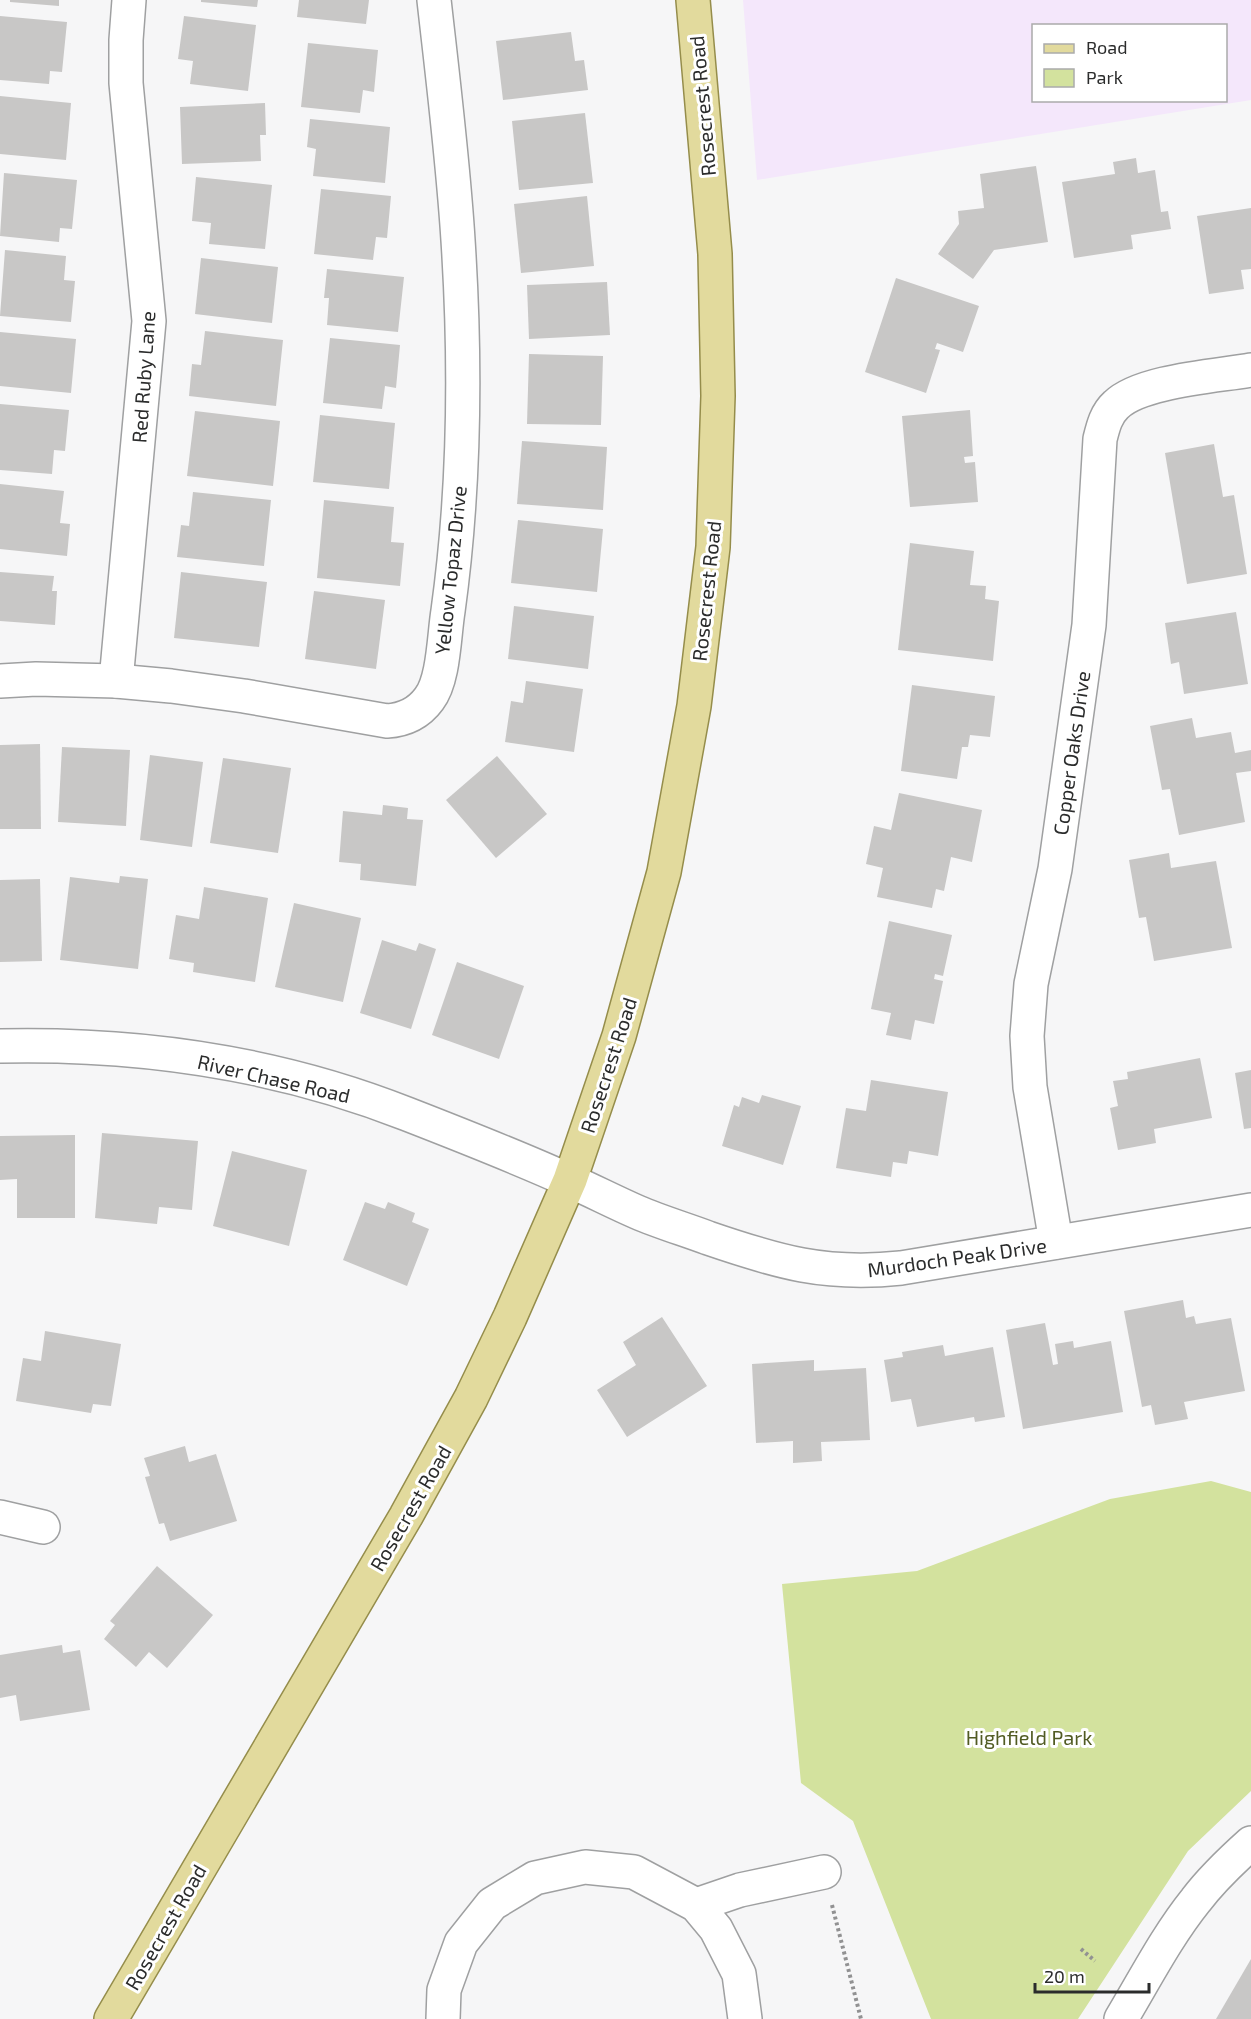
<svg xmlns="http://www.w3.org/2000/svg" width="1251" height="2019" viewBox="0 0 1251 2019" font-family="'Exo 2',sans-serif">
	<rect width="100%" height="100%" fill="#f6f6f7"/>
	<path fill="#f4e7fb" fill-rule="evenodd" d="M 743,0 L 1251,0 L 1251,100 L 757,180 ZM 1034,26 L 1226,26 L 1226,100 L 1034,100 Z"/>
	<polygon fill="#d3e29e" points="1211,1481 1251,1492 1251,1791 1188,1851 1078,2019 931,2019 853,1821 801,1783 782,1584 917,1571 1110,1499"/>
	<g fill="#c8c7c6">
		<polygon points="10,0 59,0 59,6 10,2"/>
		<polygon points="201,0 258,0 257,7 201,2"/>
		<polygon points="299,0 369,0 366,24 297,17"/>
		<polygon points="0,16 67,22 62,72 50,71 49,84 0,80"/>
		<polygon points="184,16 256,25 248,91 190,84 193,61 178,59"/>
		<polygon points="571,32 575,61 584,60 588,90 503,100 496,41"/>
		<polygon points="308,43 378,50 374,92 363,90 360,113 301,107"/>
		<polygon points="0,96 71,103 66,160 0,154"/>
		<polygon points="265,103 266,135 260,135 261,161 182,164 180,107"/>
		<polygon points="585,113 593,183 519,190 512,121"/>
		<polygon points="310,119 390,127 385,183 313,176 316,149 307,147"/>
		<polygon points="1136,158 1138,173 1155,170 1161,212 1168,211 1171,229 1131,235 1133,249 1074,258 1062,182 1115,174 1113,162"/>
		<polygon points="1036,166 1048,242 994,250 973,279 938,254 959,224 958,211 984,208 980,174"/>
		<polygon points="4,173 77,180 72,229 60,228 59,242 0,236"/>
		<polygon points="196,177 272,185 265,249 209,244 211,223 192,221"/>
		<polygon points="321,189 391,196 387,238 376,237 373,260 314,254"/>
		<polygon points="587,196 594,266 521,273 514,204"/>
		<polygon points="1251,208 1251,269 1241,270 1244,289 1209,294 1197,216"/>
		<polygon points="5,250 66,256 64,280 75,281 71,322 0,316"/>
		<polygon points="201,258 278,267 272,323 195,314"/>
		<polygon points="327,269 404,277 398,332 327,325 329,298 324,298"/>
		<polygon points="896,278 979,306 963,352 937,343 935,349 940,350 926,393 865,372"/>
		<polygon points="607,282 610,335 529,339 527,285"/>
		<polygon points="205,331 283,340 276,406 189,396 192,364 201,365"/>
		<polygon points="0,332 76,339 71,393 0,386"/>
		<polygon points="330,338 400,345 396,388 385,386 382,409 323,403"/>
		<polygon points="529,354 603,356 601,425 527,424"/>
		<polygon points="0,404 69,410 65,451 54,450 52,474 0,470"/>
		<polygon points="970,410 973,456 964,457 965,463 975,462 978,502 910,507 902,416"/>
		<polygon points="195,411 280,421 273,486 187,476"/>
		<polygon points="320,415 395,423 389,489 313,482"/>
		<polygon points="522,441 607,447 603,510 517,504"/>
		<polygon points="1214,444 1223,497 1234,495 1247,574 1187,584 1165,453"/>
		<polygon points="0,484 64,491 60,523 70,524 67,556 0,549"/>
		<polygon points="193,492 271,500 264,566 177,557 181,525 189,526"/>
		<polygon points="324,500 394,507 391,542 404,543 400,586 317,578"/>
		<polygon points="518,520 603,529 597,592 511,583"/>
		<polygon points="910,543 974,551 970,585 986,586 985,599 999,601 993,661 898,650"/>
		<polygon points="0,572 54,576 52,591 57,591 55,625 0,621"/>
		<polygon points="181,572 267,582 259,647 174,638"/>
		<polygon points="314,591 385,600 376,669 305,659"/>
		<polygon points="514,606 594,616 588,669 508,659"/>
		<polygon points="1236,612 1248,684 1184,694 1179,662 1171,664 1165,623"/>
		<polygon points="526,681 583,689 574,752 505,742 511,701 523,703"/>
		<polygon points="912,685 995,696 990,737 970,735 968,747 962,747 957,779 901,771"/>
		<polygon points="1192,718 1196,738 1231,732 1235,753 1251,750 1251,771 1236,773 1245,822 1179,835 1170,789 1162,790 1150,726"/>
		<polygon points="40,744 41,829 0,829 0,745"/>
		<polygon points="62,747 130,750 126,826 58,822"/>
		<polygon points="150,755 203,762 192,847 140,840"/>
		<polygon points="497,756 547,814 496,858 446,800"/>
		<polygon points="223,758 291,768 278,853 210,843"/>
		<polygon points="899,793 982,810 972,862 951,857 944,891 936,889 932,908 877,897 883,868 866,864 874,826 891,830"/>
		<polygon points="383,805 408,808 407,819 423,820 416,886 360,880 361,864 339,862 343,811 382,815"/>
		<polygon points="1169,853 1171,868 1216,861 1232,948 1154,961 1146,917 1139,918 1129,860"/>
		<polygon points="120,876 148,879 138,969 60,960 70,877 119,883"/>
		<polygon points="40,879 42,961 0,962 0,880"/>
		<polygon points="204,887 268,898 255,982 193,972 194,963 169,959 176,915 199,919"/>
		<polygon points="294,903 361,918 343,1002 275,987"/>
		<polygon points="889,921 952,935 943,976 935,974 934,979 943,981 934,1024 915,1020 911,1040 886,1035 891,1013 871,1009"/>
		<polygon points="382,940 416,951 419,943 436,949 411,1029 360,1013"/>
		<polygon points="457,962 524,986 499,1059 432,1035"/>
		<polygon points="1200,1058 1212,1118 1154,1129 1156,1143 1118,1150 1110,1108 1118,1106 1113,1081 1128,1079 1127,1072"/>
		<polygon points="1251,1070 1251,1128 1244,1129 1235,1073"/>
		<polygon points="871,1080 948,1092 938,1156 909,1151 907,1164 893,1162 891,1177 836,1168 846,1108 866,1111"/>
		<polygon points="762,1095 801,1106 783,1165 722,1146 734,1105 739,1107 742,1097 759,1103"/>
		<polygon points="102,1133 198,1141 192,1210 159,1207 157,1224 95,1218"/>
		<polygon points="75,1135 75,1218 17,1218 17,1179 0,1180 0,1136"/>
		<polygon points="232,1151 307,1170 289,1246 213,1226"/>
		<polygon points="365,1202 385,1209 388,1202 415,1213 412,1222 429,1229 407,1286 343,1260"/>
		<polygon points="1183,1300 1186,1318 1194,1316 1196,1324 1231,1318 1245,1391 1184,1402 1188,1419 1155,1425 1151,1405 1142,1407 1124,1311"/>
		<polygon points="662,1317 707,1386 627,1437 597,1390 636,1365 623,1342"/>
		<polygon points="1045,1323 1053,1365 1058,1364 1055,1344 1073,1341 1074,1348 1111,1341 1123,1412 1023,1429 1006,1330"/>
		<polygon points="45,1331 121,1344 111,1406 93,1404 91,1413 16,1401 23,1358 41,1361"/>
		<polygon points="943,1345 945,1356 993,1347 1005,1417 975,1422 974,1417 917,1427 911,1399 891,1402 884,1360 903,1357 902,1352"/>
		<polygon points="814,1360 814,1371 866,1368 870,1440 821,1442 822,1461 793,1463 793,1441 756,1443 752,1364"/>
		<polygon points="185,1446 189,1462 216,1454 237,1521 170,1541 164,1523 159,1524 145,1477 150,1476 144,1458"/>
		<polygon points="157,1566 213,1615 167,1668 149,1652 136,1667 104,1639 115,1625 110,1621"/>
		<polygon points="62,1645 63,1653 80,1650 90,1710 20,1721 16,1695 0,1698 0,1655"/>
		<polygon points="1251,1959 1251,2019 1216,2019"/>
	</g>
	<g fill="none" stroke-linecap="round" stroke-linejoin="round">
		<defs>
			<g id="minor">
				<path d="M 0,681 L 36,679 L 116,681 L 171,686 L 244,696 L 387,721 C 404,720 418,714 429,699 C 444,680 444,635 448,611 C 465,488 466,363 458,240 C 453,160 443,80 434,0"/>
				<polyline points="116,681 149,321 126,83 126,40 129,0"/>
				<path d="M 0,1046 C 138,1043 278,1063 407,1114 C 461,1135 515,1156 568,1180 C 591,1190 614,1202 637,1212 C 660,1222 684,1229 708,1238 C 778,1262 825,1276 901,1268 L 1251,1210"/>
				<path d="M 1056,1242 L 1030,1087 L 1027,1036 L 1031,984 L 1055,869 L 1089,625 L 1100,439 C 1103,427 1106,414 1116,405 C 1140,381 1217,376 1251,370"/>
				<polyline points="0,1517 43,1527"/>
				<polyline points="696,1905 740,1890 824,1872"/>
				<polyline points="443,2019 444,1990 461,1943 492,1904 535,1878 585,1867 634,1872 696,1905 716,1929 739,1974 745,2019"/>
				<path d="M 1121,2019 C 1145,1979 1167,1936 1196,1900 C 1212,1879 1232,1860 1251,1843"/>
			</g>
			<polyline id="major" points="111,2019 406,1516 471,1398 510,1317 570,1180 619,1036 664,872 694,706 713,547 718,396 715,254 693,0"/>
		</defs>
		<use href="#minor" stroke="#9fa0a1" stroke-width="36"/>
		<use href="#major" stroke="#958d4b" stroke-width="36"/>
		<g stroke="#919192" stroke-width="4" stroke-dasharray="3 3" stroke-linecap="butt">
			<polyline points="832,1905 861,2019"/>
			<polyline points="1081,1949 1095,1961"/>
		</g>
		<use href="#minor" stroke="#fff" stroke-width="33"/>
		<use href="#major" stroke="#e2da9d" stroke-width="33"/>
	</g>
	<g text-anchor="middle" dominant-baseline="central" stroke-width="6" stroke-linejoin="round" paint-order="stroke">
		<g font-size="20" fill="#2b2c2c" stroke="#fff">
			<text transform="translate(702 106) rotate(-95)">Rosecrest Road</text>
			<text transform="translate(143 377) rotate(-86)">Red Ruby Lane</text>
			<text transform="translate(450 570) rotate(-84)">Yellow Topaz Drive</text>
			<text transform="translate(706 591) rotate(-84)">Rosecrest Road</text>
			<text transform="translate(1071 753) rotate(-82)">Copper Oaks Drive</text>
			<text transform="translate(608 1065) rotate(-72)">Rosecrest Road</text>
			<text transform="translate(274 1078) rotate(13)">River Chase Road</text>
			<text transform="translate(957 1257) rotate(-8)">Murdoch Peak Drive</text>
			<text transform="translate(410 1508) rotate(-60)">Rosecrest Road</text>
			<text transform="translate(165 1927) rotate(-60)">Rosecrest Road</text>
		</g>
		<g font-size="20" fill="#515b23" stroke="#fff">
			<text x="1029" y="1737">Highfield Park</text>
		</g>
	</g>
	<rect x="1032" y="24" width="195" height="78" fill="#ffffff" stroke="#aaabab" stroke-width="1.5"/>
	<rect x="1044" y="44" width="30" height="9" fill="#e2da9d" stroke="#aaabab" stroke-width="1.5"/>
	<text x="1086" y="54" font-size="18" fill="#2b2c2c">Road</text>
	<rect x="1044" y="69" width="30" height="18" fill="#d3e29e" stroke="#aaabab" stroke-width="1.5"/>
	<text x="1086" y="84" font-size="18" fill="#2b2c2c">Park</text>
	<path d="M1035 1983v9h114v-9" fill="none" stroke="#2b2c2c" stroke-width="3"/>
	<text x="1044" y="1983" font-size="18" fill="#2b2c2c" stroke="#ffffff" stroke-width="4.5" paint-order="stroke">20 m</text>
</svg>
